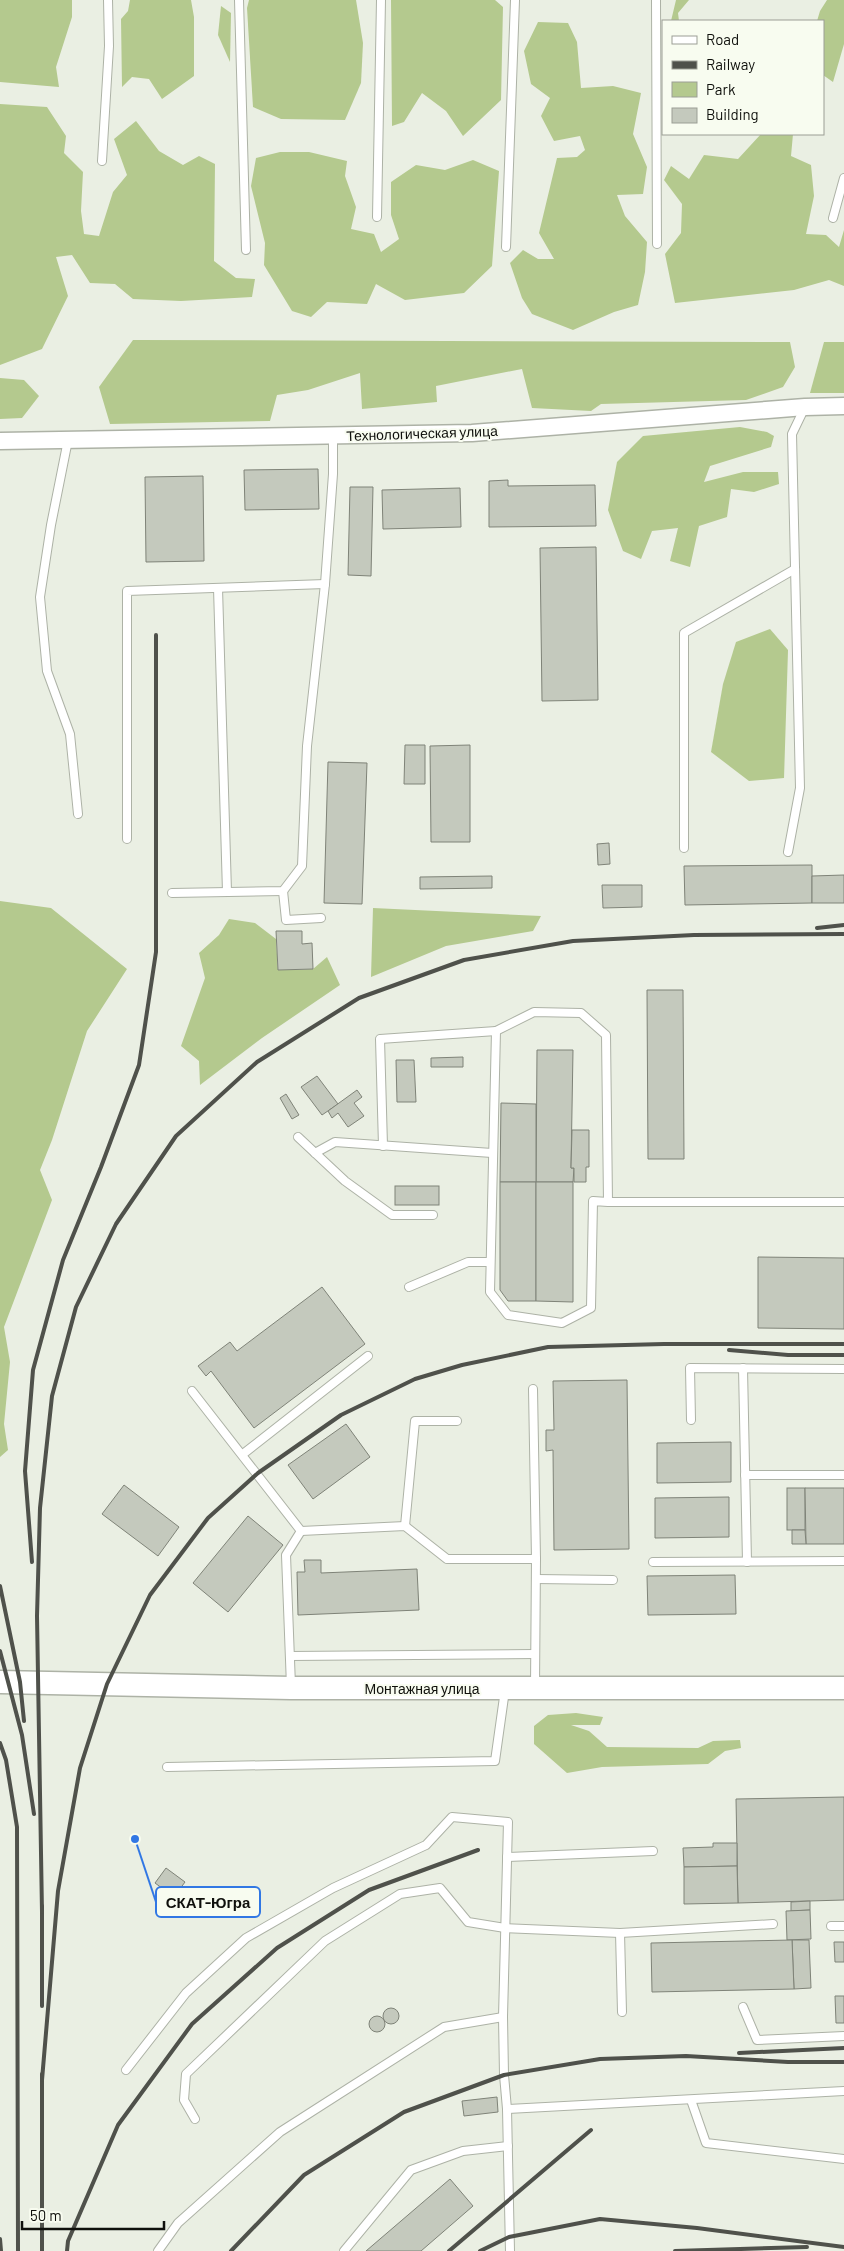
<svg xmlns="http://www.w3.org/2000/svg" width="844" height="2251" viewBox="0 0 844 2251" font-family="Barlow,sans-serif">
	<rect width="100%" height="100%" fill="#eaefe3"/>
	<g fill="#b4c98e">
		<polygon points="0,0 72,0 72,17 56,67 59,87 0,82"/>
		<polygon points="130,0 191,0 194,17 194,76 162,99 149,79 132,77 122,87 121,19 128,11"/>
		<polygon points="249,0 356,0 363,43 361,83 345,120 281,119 253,107 247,8"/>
		<polygon points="391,0 495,0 503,7 501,100 463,136 446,111 422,93 404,122 392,126"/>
		<polygon points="676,0 689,0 678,13 679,21 671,21"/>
		<polygon points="827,0 844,0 844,44 833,82 823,75 823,21 817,21 820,11"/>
		<polygon points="221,6 231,13 230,62 218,35"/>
		<polygon points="538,22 568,23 577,42 581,88 613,86 641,93 633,134 647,167 643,194 617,195 625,216 647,242 645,272 638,305 614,312 573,330 532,314 522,298 510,263 523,250 538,259 554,259 539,233 557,158 577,157 585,150 580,136 554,141 541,116 550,98 531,84 524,51"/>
		<polygon points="0,104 47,107 66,136 64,153 83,172 81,211 84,234 99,236 113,192 127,175 114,139 136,121 159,151 183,165 199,156 215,164 214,261 236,278 255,279 252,297 181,301 133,299 115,284 90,283 72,255 56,257 68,296 42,349 0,365"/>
		<polygon points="761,134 793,134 791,156 811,165 814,196 806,234 826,235 839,247 844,230 844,286 829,280 794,290 675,303 665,254 681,233 682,204 664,180 671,166 689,179 704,155 738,159"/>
		<polygon points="280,152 309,152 347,161 345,176 356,207 351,229 374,234 381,252 399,239 391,215 391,182 416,165 445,170 473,160 499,171 492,266 464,293 405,300 376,284 367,304 327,302 311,317 292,311 264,265 265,243 251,186 256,158"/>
		<polygon points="133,340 790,342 795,367 783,387 746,400 601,404 591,411 532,408 522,369 436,386 437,402 362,409 360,373 308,390 277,395 270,421 110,424 99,387"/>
		<polygon points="824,342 844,342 844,393 810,393"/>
		<polygon points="0,378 24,380 39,396 22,418 0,419"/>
		<polygon points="740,427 767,432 774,436 771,447 710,466 704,482 743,472 778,472 779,484 754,492 731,489 727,517 699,526 690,567 670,561 678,528 652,531 641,559 623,551 608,510 617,462 643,436"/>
		<polygon points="770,629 788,650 784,778 749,781 711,752 723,684 736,642"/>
		<polygon points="0,901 51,908 127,969 87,1031 52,1140 40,1170 52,1200 4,1327 10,1362 4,1424 8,1450 0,1457"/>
		<polygon points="373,908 541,916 533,931 446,946 371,977"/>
		<polygon points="229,919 255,923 276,939 278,970 313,969 327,957 340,985 262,1038 200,1085 199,1061 181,1046 205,978 199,953 219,935"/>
		<polygon points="576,1713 603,1717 600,1725 571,1725 589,1731 607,1747 698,1748 713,1741 740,1740 741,1748 725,1751 708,1764 602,1767 567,1773 534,1744 534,1726 548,1715"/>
	</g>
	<g fill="#c4c9bd" stroke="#7f8378">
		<polygon points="318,469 319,509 245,510 244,470"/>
		<polygon points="203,476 204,561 146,562 145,477"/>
		<polygon points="508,480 508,486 595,485 596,526 489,527 489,481"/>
		<polygon points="350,487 373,487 371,576 348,575"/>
		<polygon points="460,488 461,527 383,529 382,490"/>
		<polygon points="596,547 598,700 542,701 540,548"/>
		<polygon points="405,745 425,745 425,784 404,784"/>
		<polygon points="470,745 470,842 431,842 430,746"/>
		<polygon points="328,762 367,763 362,904 324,903"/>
		<polygon points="609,843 610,864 598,865 597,844"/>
		<polygon points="812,865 812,903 685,905 684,866"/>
		<polygon points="844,875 844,903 812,903 812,876"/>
		<polygon points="492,876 492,888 420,889 420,877"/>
		<polygon points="602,885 642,885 642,907 603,908"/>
		<polygon points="276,931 302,931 302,944 312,943 313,969 278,970"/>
		<polygon points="647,990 683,990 684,1159 648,1159"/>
		<polygon points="537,1050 573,1050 571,1168 574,1168 573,1182 536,1182"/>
		<polygon points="463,1057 463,1067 431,1067 431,1058"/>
		<polygon points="396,1060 414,1060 416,1102 397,1102"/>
		<polygon points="317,1076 338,1104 322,1115 301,1087"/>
		<polygon points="357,1090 362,1097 354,1103 364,1116 348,1127 338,1113 332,1118 328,1111"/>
		<polygon points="286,1094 299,1115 292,1119 280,1098"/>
		<polygon points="501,1103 536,1104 536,1182 500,1182"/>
		<polygon points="572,1130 589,1130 589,1167 586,1167 586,1182 574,1182 574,1168 571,1168"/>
		<polygon points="500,1182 536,1182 536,1301 508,1301 500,1290"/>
		<polygon points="536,1182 573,1182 573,1302 536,1301"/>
		<rect x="395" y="1186" width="44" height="19"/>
		<polygon points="758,1257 844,1258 844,1329 758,1328"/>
		<polygon points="322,1287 365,1344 254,1428 211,1371 206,1376 198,1366 230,1342 237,1351"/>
		<polygon points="627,1380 629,1549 554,1550 553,1450 546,1451 546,1430 554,1430 553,1381"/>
		<polygon points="346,1424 370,1457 313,1499 288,1465"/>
		<polygon points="731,1442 731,1482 657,1483 657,1443"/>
		<polygon points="124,1485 179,1527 158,1556 102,1514"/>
		<rect x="787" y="1488" width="18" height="42"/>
		<polygon points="805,1488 844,1488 844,1544 806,1544"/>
		<polygon points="729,1497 729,1537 655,1538 655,1498"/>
		<polygon points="248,1516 283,1545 228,1612 193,1583"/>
		<polygon points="792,1530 805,1530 806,1544 792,1544"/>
		<polygon points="304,1560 321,1560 321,1573 417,1569 419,1610 298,1615 297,1572 305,1572"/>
		<polygon points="735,1575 736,1614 648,1615 647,1576"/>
		<polygon points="844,1797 844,1900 738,1903 736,1799"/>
		<polygon points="713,1843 737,1843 737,1866 684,1867 683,1848 713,1847"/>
		<polygon points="737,1866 738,1903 684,1904 684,1867"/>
		<polygon points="166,1868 185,1882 174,1897 155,1883"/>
		<polygon points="810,1901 810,1910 791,1911 791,1902"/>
		<polygon points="810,1910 811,1939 787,1940 786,1911"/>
		<polygon points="792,1940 809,1940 811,1988 794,1989"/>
		<polygon points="792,1940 794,1989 652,1992 651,1943"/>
		<polygon points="834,1942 844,1942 844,1962 835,1962"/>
		<polygon points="835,1996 844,1996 844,2023 836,2023"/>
		<circle cx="391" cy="2016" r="8"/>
		<circle cx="377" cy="2024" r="8"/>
		<polygon points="497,2097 498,2112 464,2116 462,2101"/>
		<polygon points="450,2179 473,2206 421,2251 366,2251"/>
	</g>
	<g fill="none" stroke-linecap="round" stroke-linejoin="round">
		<defs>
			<g id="lane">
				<polyline points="239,0 246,250"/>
				<polyline points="656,0 657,244"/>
				<polyline points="102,161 109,46 108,0"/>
				<polyline points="377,217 381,0"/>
				<polyline points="833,218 844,178"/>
				<polyline points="506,247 515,0"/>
				<polyline points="68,440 51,525 40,597 47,671 70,734 78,814"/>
				<polyline points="218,588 227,892"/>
				<polyline points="127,839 127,591 325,584"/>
				<polyline points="684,848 684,633 795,569"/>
				<polyline points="788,852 800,788 792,434 805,407"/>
				<polyline points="283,891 286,920 321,918"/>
				<polyline points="172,893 283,891 302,866 307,746 325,584 333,474 333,435"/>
				<polyline points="298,1137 345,1181 392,1215 433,1215"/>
				<polyline points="383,1146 380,1039 496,1031"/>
				<polyline points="315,1153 335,1142 492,1153"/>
				<polyline points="608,1202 606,1035 581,1013 534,1012 496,1031 490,1292 508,1315 562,1323 591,1308 593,1201 608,1202 844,1202"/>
				<polyline points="409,1287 468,1262 490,1262"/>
				<polyline points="743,1368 747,1562"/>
				<polyline points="533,1389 536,1559 535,1686"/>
				<polyline points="192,1391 301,1531"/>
				<polyline points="691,1420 690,1368 844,1369"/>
				<polyline points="243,1454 368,1356"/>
				<polyline points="745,1475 844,1475"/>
				<polyline points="405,1526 415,1421 457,1421"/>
				<polyline points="301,1531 405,1526 447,1559 536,1559"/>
				<polyline points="653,1562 844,1561"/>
				<polyline points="536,1579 613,1580"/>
				<polyline points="290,1656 535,1654"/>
				<polyline points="291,1686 286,1555 301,1531"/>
				<polyline points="167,1767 495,1761 505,1690"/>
				<polyline points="507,1857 653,1851"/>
				<polyline points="831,1926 844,1926"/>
				<polyline points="620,1933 622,2012"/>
				<polyline points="743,2007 757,2040 844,2036"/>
				<polyline points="126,2070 186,1993 246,1938 333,1888 426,1845 452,1817 508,1822 503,2017 504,2075 507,2109 510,2251"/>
				<polyline points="691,2100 706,2143 844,2159"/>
				<polyline points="507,2109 844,2091"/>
				<polyline points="195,2119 184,2100 186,2074 325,1941 400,1894 440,1888 468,1922 505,1928 620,1933 773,1924"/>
				<polyline points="158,2251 178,2223 280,2132 444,2027 503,2017"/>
				<polyline points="344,2251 411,2170 463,2151 508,2146"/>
			</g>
			<polyline id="street" points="0,441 472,433 805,407 844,406"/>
			<polyline id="secondary" points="0,1682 291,1688 844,1688"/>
		</defs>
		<use href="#lane" stroke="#adb2a6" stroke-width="10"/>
		<use href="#street" stroke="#adb2a6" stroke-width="19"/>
		<use href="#secondary" stroke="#adb2a6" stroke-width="25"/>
		<use href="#lane" stroke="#fff" stroke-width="8"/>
		<use href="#street" stroke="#fff" stroke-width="16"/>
		<use href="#secondary" stroke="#fff" stroke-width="22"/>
		<g stroke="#4f514b" stroke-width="4">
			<polyline points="817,928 844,925"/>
			<polyline points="729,1350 788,1355 844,1355"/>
			<polyline points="32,1562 25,1471 33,1370 63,1260 101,1167 139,1065 156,952 156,635"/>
			<polyline points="0,1586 20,1682 24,1721"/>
			<polyline points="0,1651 22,1735 34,1814"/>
			<polyline points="0,1743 6,1760 17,1827 18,2251"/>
			<polyline points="42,1906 42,2006"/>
			<polyline points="42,1912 37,1616 40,1508 52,1396 76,1307 116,1224 176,1136 257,1062 359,998 464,960 573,941 694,935 844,934"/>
			<polyline points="739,2053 844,2048"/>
			<polyline points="42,2074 42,2251"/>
			<polyline points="42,2080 58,1891 80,1768 107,1684 150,1595 208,1518 258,1473 341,1415 415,1379 462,1365 548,1347 664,1344 844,1344"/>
			<polyline points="0,2239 1,2251"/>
			<polyline points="67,2251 68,2241 118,2125 192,2024 277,1948 369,1890 478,1850"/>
			<polyline points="231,2251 304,2175 404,2112 504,2075 600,2059 686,2056 788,2062 844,2062"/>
			<polyline points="449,2251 591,2130"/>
			<polyline points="480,2251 509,2237 600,2219 697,2228 844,2247"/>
			<polyline points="675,2251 807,2247"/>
		</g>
	</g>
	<g text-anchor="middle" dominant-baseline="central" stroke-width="4" stroke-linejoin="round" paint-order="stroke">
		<g font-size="14" fill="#0f100c" stroke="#f8fcf0">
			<text transform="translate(422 433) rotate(-2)">Технологическая улица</text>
			<text x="422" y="1688">Монтажная улица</text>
		</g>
	</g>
	<path fill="none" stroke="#3177e4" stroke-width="2" d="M135 1839L156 1902"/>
	<circle fill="#3177e4" stroke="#f8fcf0" stroke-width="2" cx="135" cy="1839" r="5"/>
	<rect fill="#f8fcf0" stroke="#3177e4" stroke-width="2" x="156" y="1887" width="104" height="30" rx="5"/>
	<g font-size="15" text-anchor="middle" font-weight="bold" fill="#0f100c">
		<text x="208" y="1908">СКАТ-Югра</text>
	</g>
	<rect x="662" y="20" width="162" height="115" fill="#f8fcf0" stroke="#9b9e95"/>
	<rect x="672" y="36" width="25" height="8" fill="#ffffff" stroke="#9b9e95"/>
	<text x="706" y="45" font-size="15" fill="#0f100c">Road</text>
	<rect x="672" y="61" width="25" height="8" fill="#4f514b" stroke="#9b9e95"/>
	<text x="706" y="70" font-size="15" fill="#0f100c">Railway</text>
	<rect x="672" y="82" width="25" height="15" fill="#b4c98e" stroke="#9b9e95"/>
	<text x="706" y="95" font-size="15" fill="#0f100c">Park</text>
	<rect x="672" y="108" width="25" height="15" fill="#c4c9bd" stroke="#9b9e95"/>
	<text x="706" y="120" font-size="15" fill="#0f100c">Building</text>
	<path d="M22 2221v8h142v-8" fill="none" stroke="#0f100c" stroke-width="2.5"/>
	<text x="30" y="2221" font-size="15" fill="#0f100c" stroke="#f8fcf0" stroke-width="4" paint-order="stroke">50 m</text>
</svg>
